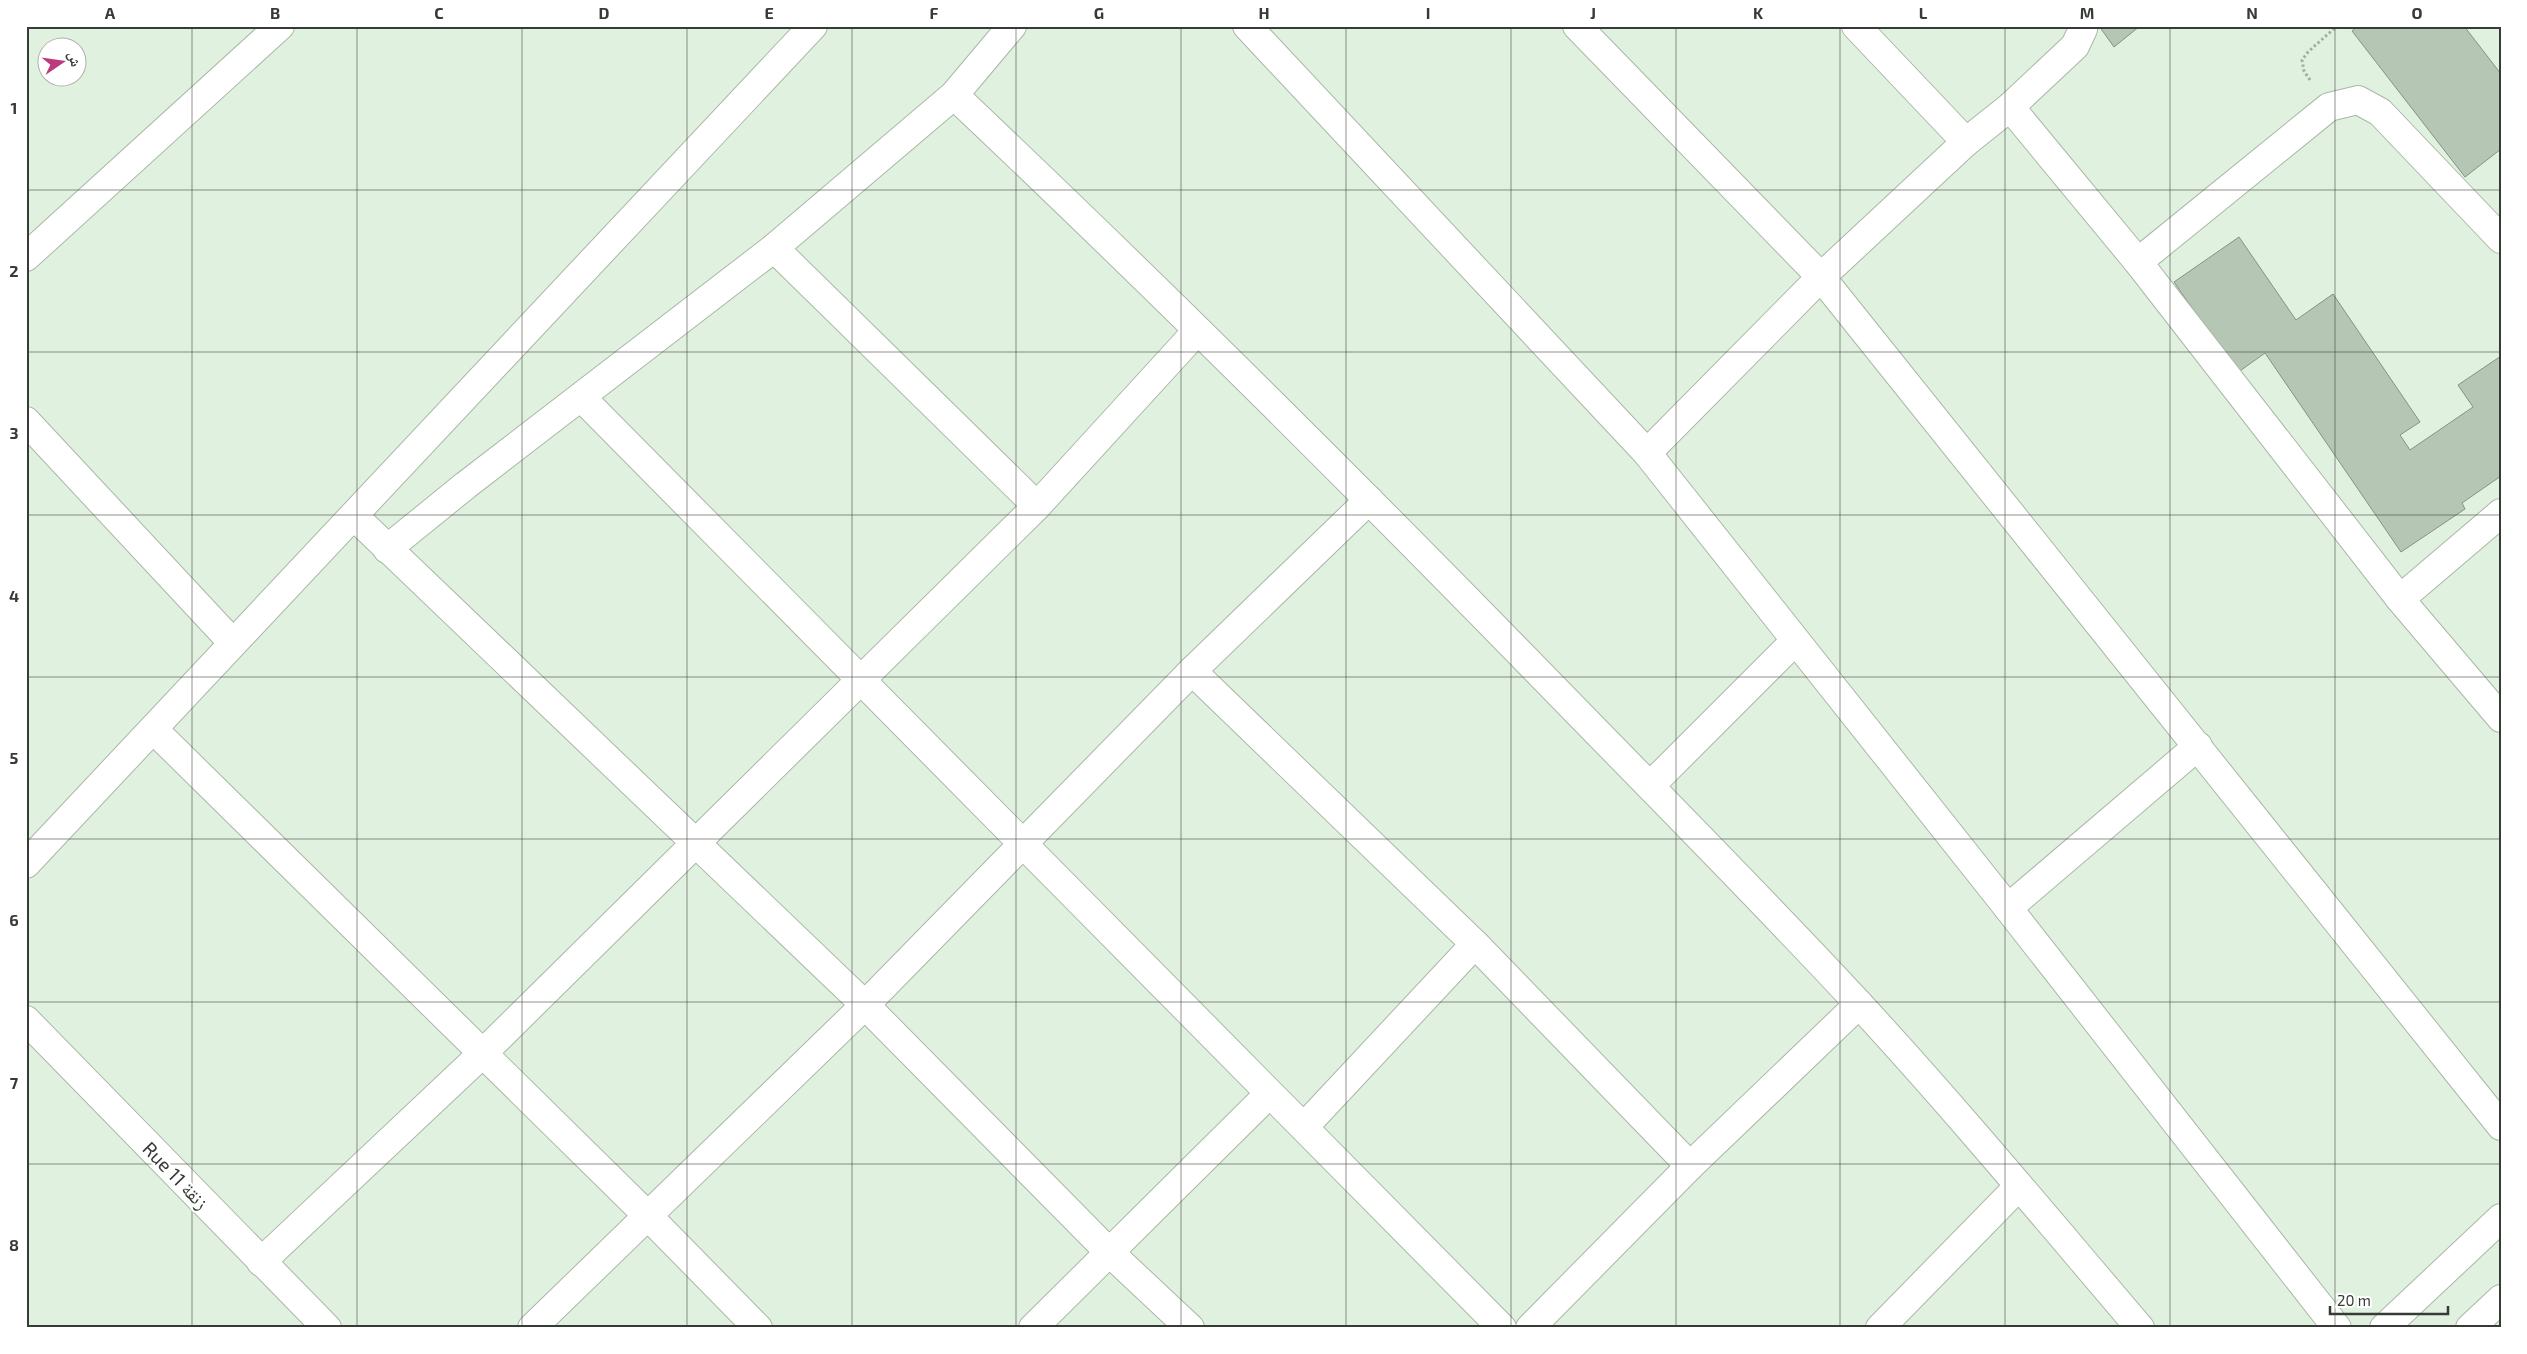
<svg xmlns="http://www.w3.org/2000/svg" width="2527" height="1354" viewBox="0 0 2527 1354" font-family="'Exo 2','Noto Naskh Arabic',sans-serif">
	<rect width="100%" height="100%" fill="#e1f1df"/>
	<g fill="#b6c6b4" stroke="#849382">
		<polygon points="2099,26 2140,26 2114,47"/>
		<polygon points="2358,26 2464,26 2501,74 2501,149 2465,177 2352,31"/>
		<polygon points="2239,237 2296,320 2333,294 2420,422 2400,435 2410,450 2473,407 2458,385 2501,356 2501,476 2462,503 2465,509 2401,552 2265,353 2237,373 2174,282"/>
	</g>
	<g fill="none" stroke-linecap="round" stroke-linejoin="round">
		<defs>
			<g id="street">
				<polyline points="1247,26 1647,453 2008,908 2337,1328"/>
				<polyline points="1577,26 1821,277 2501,1126"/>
				<polyline points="1856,26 1966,142"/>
				<path d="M 954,95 C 1156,286 1353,482 1547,681 C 1651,788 1757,894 1858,1003 C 1955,1108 2047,1219 2140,1328"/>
				<polyline points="2010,107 2138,262 2400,599 2501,718"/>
				<polyline points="774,248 1037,506"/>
				<polyline points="26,257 280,26"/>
				<polyline points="2138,262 2329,107 2358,100 2380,112 2501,239"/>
				<polyline points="581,397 1502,1328"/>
				<polyline points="26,421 233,643"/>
				<polyline points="1647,453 1821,277 1966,142 2010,107 2075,46 2083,29 2081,26"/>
				<polyline points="354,516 865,1005 1109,1252 1190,1328"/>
				<polyline points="387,549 466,485 774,248 954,95 1012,26"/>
				<polyline points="2400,599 2501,513"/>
				<polyline points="1192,671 1475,944 1690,1166"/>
				<polyline points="154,730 647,1215 758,1328"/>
				<polyline points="1650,786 1795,641"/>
				<polyline points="26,864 813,26"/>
				<polyline points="2008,908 2198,746"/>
				<polyline points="26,1020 327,1328"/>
				<polyline points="1304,1127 1475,944"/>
				<polyline points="261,1262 482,1054 1037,506 1197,331"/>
				<polyline points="532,1328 865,1005 1192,671 1369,500"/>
				<polyline points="1033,1328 1269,1094"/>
				<polyline points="1530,1328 1690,1166 1859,1004"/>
				<polyline points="1880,1328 2019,1186"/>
			</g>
			<g id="secondary">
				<polyline points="2384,1328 2501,1218"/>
				<polyline points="2470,1328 2501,1299"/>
			</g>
		</defs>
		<use href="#street" stroke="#a9b8a7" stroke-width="30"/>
		<use href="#secondary" stroke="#a9b8a7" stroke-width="30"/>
		<polyline stroke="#a3afa1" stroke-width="3" stroke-dasharray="2.5 2.5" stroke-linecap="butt" points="2310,80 2304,71 2302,60 2308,52 2337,26"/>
		<use href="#street" stroke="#fff" stroke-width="28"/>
		<use href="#secondary" stroke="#fff" stroke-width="28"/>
	</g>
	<path fill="none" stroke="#363c35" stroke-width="1" stroke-opacity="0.55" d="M 192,26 L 192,1328M 357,26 L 357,1328M 522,26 L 522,1328M 687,26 L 687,1328M 852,26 L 852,1328M 1016,26 L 1016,1328M 1181,26 L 1181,1328M 1346,26 L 1346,1328M 1511,26 L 1511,1328M 1676,26 L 1676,1328M 1840,26 L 1840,1328M 2005,26 L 2005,1328M 2170,26 L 2170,1328M 2335,26 L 2335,1328M 26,190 L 2501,190M 26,352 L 2501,352M 26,515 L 2501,515M 26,677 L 2501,677M 26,839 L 2501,839M 26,1002 L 2501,1002M 26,1164 L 2501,1164"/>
	<g text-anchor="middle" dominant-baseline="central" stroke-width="4.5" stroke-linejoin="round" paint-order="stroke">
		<g font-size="19" fill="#363c35" stroke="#fff">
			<text transform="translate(176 1175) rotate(46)">Rue 11 زنقة</text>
		</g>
	</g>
	<rect width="2527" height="1354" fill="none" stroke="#ffffff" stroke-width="55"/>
	<g transform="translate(62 62) rotate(77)"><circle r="24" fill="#ffffff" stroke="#afb1ae"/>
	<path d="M0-4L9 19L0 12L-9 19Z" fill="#be397d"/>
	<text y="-8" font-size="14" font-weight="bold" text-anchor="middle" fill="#363c35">ش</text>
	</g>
	<path d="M2330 1306v8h118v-8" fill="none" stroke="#363c35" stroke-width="2.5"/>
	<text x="2337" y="1306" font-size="15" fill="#363c35" stroke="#ffffff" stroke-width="4" paint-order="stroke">20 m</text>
	<rect x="28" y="28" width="2472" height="1298" fill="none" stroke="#363c35" stroke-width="2"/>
	<g font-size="16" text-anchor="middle" font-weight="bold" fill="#363c35">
		<text x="110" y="19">A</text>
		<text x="275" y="19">B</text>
		<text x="439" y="19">C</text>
		<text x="604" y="19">D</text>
		<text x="769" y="19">E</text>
		<text x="934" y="19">F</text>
		<text x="1099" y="19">G</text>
		<text x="1264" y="19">H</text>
		<text x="1428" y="19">I</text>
		<text x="1593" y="19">J</text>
		<text x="1758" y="19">K</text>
		<text x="1923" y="19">L</text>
		<text x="2087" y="19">M</text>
		<text x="2252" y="19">N</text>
		<text x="2417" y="19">O</text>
		<text x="14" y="114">1</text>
		<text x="14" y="277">2</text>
		<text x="14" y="439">3</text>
		<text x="14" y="602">4</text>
		<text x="14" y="764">5</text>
		<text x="14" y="926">6</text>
		<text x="14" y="1089">7</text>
		<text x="14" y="1251">8</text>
	</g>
</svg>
